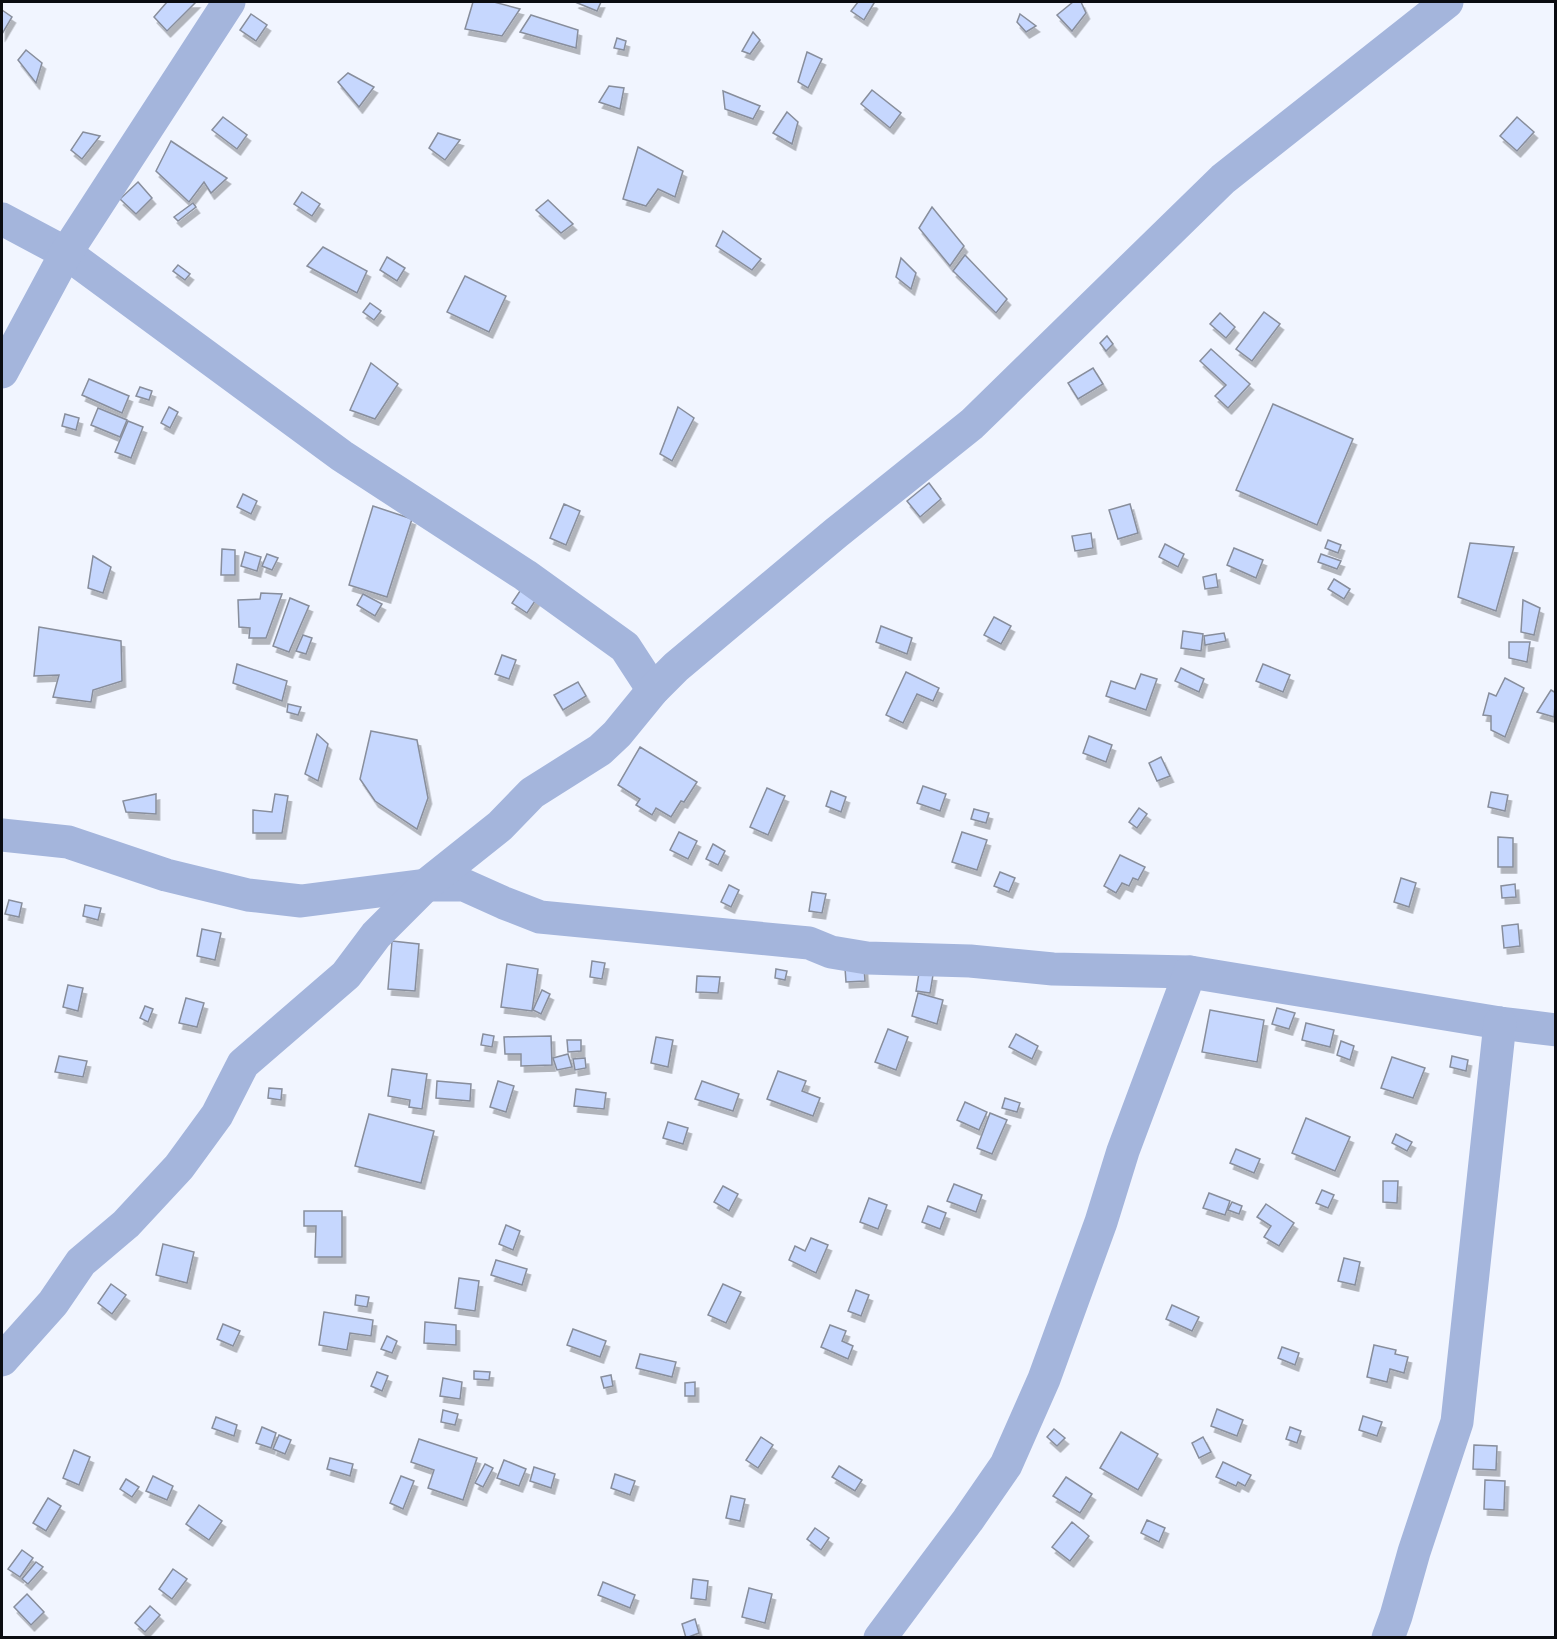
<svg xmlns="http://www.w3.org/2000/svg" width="1557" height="1639" viewBox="0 0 1557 1639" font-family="Arial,sans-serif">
	<defs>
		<filter id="shadow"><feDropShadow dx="3.5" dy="6" stdDeviation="0" flood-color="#0004"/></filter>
	</defs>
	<rect width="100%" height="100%" fill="#f1f5ff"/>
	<g fill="#c6d7fe" stroke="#888e9c" stroke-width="1.5" filter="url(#shadow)">
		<polygon points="167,2 196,2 167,31 154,17"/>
		<polygon points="473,2 494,2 520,9 502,36 465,29"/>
		<polygon points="575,2 601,2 597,11"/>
		<polygon points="858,2 873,2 874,3 864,20 851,11"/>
		<polygon points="1073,2 1081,2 1086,13 1072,31 1057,15"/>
		<polygon points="2,10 12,17 2,34"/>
		<polygon points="251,14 267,25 256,41 240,30"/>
		<polygon points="1020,14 1036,26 1026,32 1017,22"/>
		<polygon points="531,15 578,30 576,48 520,32"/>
		<polygon points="753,32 760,40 750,54 742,51"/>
		<polygon points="617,38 626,41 624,50 614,48"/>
		<polygon points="26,50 42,63 36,83 18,60"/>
		<polygon points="807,52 822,59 808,88 798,82"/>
		<polygon points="348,73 374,87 359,107 338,82"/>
		<polygon points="609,86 624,88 620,109 599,102"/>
		<polygon points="872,90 901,113 890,128 861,104"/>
		<polygon points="723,91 760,106 753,119 725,109"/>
		<polygon points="787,112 798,122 792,144 773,133"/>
		<polygon points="223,117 247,135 237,149 212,130"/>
		<polygon points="1517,117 1534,132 1517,151 1500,136"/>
		<polygon points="83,132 100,136 82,159 71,150"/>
		<polygon points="438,133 460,140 445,160 429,148"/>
		<polygon points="171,141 227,178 211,193 204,182 189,202 156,171"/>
		<polygon points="638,147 683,171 675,197 658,189 646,206 623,199"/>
		<polygon points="138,182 152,198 136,214 120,199"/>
		<polygon points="302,192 320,204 312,216 294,204"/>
		<polygon points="548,200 573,224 561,233 536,210"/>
		<polygon points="193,203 196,207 178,221 174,217"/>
		<polygon points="932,207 964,246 950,266 919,228"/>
		<polygon points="723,231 761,259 752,270 716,246"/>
		<polygon points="323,247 367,271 357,293 307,266"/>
		<polygon points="965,255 1007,299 996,313 953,271"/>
		<polygon points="387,257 405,268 397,281 380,270"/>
		<polygon points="901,258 916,273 911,289 896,277"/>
		<polygon points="178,265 190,274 185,280 173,271"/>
		<polygon points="465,276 506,296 489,332 447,312"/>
		<polygon points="370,303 381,311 374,320 363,312"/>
		<polygon points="1264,312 1280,324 1252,361 1236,349"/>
		<polygon points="1220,313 1235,327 1226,338 1210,324"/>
		<polygon points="1107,336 1113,344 1106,351 1100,343"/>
		<polygon points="1211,349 1250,384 1228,408 1215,396 1226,385 1200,361"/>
		<polygon points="371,363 398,384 375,419 350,410"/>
		<polygon points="1093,368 1103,384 1078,399 1068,383"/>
		<polygon points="89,379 129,396 122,413 82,395"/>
		<polygon points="140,387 152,391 149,400 136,396"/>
		<polygon points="1273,404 1353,439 1317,525 1236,490"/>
		<polygon points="169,407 178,412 170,428 161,423"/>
		<polygon points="678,407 694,418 672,461 660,454"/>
		<polygon points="98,408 127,420 120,437 91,425"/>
		<polygon points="65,414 79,418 76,430 62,426"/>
		<polygon points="128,421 143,427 131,458 115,452"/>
		<polygon points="929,483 941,499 920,517 907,501"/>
		<polygon points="243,494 257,501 251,514 237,507"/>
		<polygon points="564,504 580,511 566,545 550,538"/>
		<polygon points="1130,504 1138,533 1118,539 1109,510"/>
		<polygon points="373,506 412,519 387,597 349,585"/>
		<polygon points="1091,533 1093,548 1075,551 1072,536"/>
		<polygon points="1328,540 1341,545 1338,553 1325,548"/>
		<polygon points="1470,543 1514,547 1496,611 1458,597"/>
		<polygon points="1165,544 1184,554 1178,567 1159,557"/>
		<polygon points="1234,548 1263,560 1256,578 1227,565"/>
		<polygon points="222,549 235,550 235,575 221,575"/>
		<polygon points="245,552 261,557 257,571 241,566"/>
		<polygon points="267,554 278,558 272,570 262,566"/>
		<polygon points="1321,554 1341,561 1337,569 1318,562"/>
		<polygon points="93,556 111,567 103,593 88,588"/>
		<polygon points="1216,574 1218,587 1205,589 1203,577"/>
		<polygon points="1334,579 1350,589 1344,599 1328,589"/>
		<polygon points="526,582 541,592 527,613 512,603"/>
		<polygon points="261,593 282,594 266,638 249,638 250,628 239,627 238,600 260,599"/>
		<polygon points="363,594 382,604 375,616 357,605"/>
		<polygon points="290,598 309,606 289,652 273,646"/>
		<polygon points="1523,600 1540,608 1534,635 1521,632"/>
		<polygon points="994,617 1011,626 1001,644 984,635"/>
		<polygon points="881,626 912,638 907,654 876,642"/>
		<polygon points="39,627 121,641 122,681 93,690 91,702 53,697 59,675 34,676"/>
		<polygon points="1183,631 1203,634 1201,651 1181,648"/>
		<polygon points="1224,633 1226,641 1205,645 1204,636"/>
		<polygon points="303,635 312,638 306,654 296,651"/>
		<polygon points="1509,642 1530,642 1527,662 1509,658"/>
		<polygon points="502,655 516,660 509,679 495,674"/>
		<polygon points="237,664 287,681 282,701 233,683"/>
		<polygon points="1263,664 1290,675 1283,692 1256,681"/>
		<polygon points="1181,668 1204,679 1199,692 1175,681"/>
		<polygon points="906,672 939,688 933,701 917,694 903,723 886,715"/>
		<polygon points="1141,674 1157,679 1146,710 1106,696 1111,681 1135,689"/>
		<polygon points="1505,678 1524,688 1505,737 1491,730 1491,716 1483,715 1489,693 1496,696"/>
		<polygon points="578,682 586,696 563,710 554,695"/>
		<polygon points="1551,690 1556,693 1554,717 1537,712"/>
		<polygon points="288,704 301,707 298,715 287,712"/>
		<polygon points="371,731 417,740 428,798 417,829 375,801 360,779"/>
		<polygon points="317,734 328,744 318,781 305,774"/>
		<polygon points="1089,736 1112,745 1106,762 1083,753"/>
		<polygon points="640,747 697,782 684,802 681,801 671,817 656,808 652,815 636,805 640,799 618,785"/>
		<polygon points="1161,757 1170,776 1157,781 1149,763"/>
		<polygon points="923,786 946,794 940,811 917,803"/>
		<polygon points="767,788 785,796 768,835 750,827"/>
		<polygon points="831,791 846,797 841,812 826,806"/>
		<polygon points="1491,792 1508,795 1505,811 1488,807"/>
		<polygon points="156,794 156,814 126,812 123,801"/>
		<polygon points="275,794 288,796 282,833 253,833 253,810 272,812"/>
		<polygon points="1139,808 1147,814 1137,828 1129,822"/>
		<polygon points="974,809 989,813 986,823 971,819"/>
		<polygon points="679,832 697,841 688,859 670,850"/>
		<polygon points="962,832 987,840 977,870 952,862"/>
		<polygon points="1498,837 1513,838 1513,867 1498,867"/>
		<polygon points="713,844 725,851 718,865 706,859"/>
		<polygon points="1120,855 1145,867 1138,880 1133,878 1129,886 1122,883 1116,893 1104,886"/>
		<polygon points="1000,872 1015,878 1009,892 994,886"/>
		<polygon points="1401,878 1416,883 1409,907 1394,902"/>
		<polygon points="1515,884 1516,897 1502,898 1501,886"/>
		<polygon points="729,885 739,890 731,907 721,902"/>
		<polygon points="812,892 826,894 822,913 809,911"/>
		<polygon points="9,900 22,903 19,917 5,914"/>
		<polygon points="85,905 101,908 98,920 83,916"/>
		<polygon points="1518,924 1520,946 1504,948 1502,926"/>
		<polygon points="202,929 221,933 215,960 197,956"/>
		<polygon points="392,941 419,944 415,991 388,989"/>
		<polygon points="592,961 605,963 602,979 590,977"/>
		<polygon points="507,964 538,969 532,1011 501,1007"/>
		<polygon points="864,967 865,981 846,982 845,968"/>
		<polygon points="776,969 787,971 785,980 775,978"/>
		<polygon points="919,973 933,975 930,993 916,991"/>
		<polygon points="697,976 720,977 718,993 696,992"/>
		<polygon points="68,985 83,988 78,1011 63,1007"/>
		<polygon points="542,990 550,994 541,1014 533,1010"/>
		<polygon points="918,993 943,1000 937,1024 912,1016"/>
		<polygon points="186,998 204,1003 197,1027 179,1023"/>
		<polygon points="145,1006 153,1009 148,1022 140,1018"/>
		<polygon points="1277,1008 1295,1013 1289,1029 1272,1024"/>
		<polygon points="1210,1010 1264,1020 1257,1062 1202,1052"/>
		<polygon points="1306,1023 1334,1030 1330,1047 1302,1040"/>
		<polygon points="888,1029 908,1037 896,1070 875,1062"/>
		<polygon points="483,1034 494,1036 492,1047 481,1045"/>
		<polygon points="1016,1034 1038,1046 1032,1059 1009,1047"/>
		<polygon points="551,1036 552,1065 521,1066 521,1054 505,1054 504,1037"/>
		<polygon points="656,1037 673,1040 668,1067 651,1063"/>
		<polygon points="567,1040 581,1040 581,1051 568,1052"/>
		<polygon points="1341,1041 1354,1046 1350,1060 1337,1055"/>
		<polygon points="568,1054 572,1067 557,1070 553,1058"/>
		<polygon points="59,1056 87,1061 83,1077 55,1072"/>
		<polygon points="1452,1056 1468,1060 1466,1071 1450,1067"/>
		<polygon points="1392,1057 1425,1068 1413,1098 1381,1088"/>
		<polygon points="585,1058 586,1068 575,1070 573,1059"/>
		<polygon points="392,1069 427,1074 422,1109 409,1107 410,1100 388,1096"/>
		<polygon points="778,1071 806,1081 802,1091 820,1098 813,1116 767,1099"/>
		<polygon points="437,1081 471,1084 470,1101 436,1098"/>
		<polygon points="498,1081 514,1086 506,1112 490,1107"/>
		<polygon points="702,1081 739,1094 733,1111 695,1099"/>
		<polygon points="269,1088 282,1089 281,1100 268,1098"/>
		<polygon points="576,1089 606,1093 604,1109 574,1106"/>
		<polygon points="1005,1098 1020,1103 1017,1112 1002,1108"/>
		<polygon points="965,1102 987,1112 979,1130 957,1120"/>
		<polygon points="990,1113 1007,1120 992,1154 977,1148"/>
		<polygon points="369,1114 434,1131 421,1183 355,1166"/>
		<polygon points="1306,1118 1350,1137 1335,1171 1292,1153"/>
		<polygon points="668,1122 688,1128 683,1144 663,1138"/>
		<polygon points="1396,1134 1412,1142 1407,1151 1392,1143"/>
		<polygon points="1236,1149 1260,1159 1254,1173 1230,1163"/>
		<polygon points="1383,1181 1398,1181 1397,1203 1383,1202"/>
		<polygon points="954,1184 982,1195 976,1212 947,1201"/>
		<polygon points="723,1186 738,1194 729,1211 714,1202"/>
		<polygon points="1322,1190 1334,1195 1328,1208 1316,1203"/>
		<polygon points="1209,1193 1230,1201 1225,1215 1203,1208"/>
		<polygon points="869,1198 887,1205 878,1229 860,1222"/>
		<polygon points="1232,1202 1242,1206 1239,1214 1228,1210"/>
		<polygon points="1266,1204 1294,1223 1279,1246 1264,1237 1271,1226 1257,1217"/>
		<polygon points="928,1206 946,1213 940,1229 922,1222"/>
		<polygon points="304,1211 342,1211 342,1257 315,1257 316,1226 304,1226"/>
		<polygon points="506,1225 520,1231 513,1250 499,1244"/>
		<polygon points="811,1238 828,1245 816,1273 789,1260 795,1246 805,1251"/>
		<polygon points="163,1244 194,1252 187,1283 156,1275"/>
		<polygon points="1344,1258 1360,1262 1355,1285 1338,1281"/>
		<polygon points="496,1260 527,1269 522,1285 491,1275"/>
		<polygon points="459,1278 479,1281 475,1311 455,1308"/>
		<polygon points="111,1284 126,1295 112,1314 98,1303"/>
		<polygon points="723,1284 741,1292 726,1323 708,1315"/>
		<polygon points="856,1290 869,1295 861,1316 848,1311"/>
		<polygon points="356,1295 369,1297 367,1307 355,1305"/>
		<polygon points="1172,1305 1199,1317 1192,1331 1166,1319"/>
		<polygon points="324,1312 373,1320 371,1336 350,1333 347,1350 319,1345"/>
		<polygon points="425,1322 456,1325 456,1345 424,1343"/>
		<polygon points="223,1324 240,1331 233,1346 217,1339"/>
		<polygon points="830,1325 846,1331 842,1341 853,1346 848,1359 821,1347"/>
		<polygon points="573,1329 606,1341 600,1357 567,1345"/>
		<polygon points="387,1336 397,1341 392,1353 381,1349"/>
		<polygon points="1374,1345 1396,1350 1395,1354 1408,1357 1404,1373 1390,1369 1387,1382 1367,1377"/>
		<polygon points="1282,1347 1299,1353 1295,1365 1278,1358"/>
		<polygon points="640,1354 676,1362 672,1377 636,1368"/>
		<polygon points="474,1371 490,1372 489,1380 474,1379"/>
		<polygon points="377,1372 388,1376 382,1391 371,1386"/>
		<polygon points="611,1375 613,1386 604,1388 601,1377"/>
		<polygon points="443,1378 462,1382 460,1399 440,1396"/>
		<polygon points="695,1382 695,1396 685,1396 685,1383"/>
		<polygon points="1217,1409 1243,1420 1237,1436 1211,1426"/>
		<polygon points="443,1410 458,1414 455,1425 441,1422"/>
		<polygon points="1363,1416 1382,1422 1377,1436 1359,1430"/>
		<polygon points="216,1417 237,1425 234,1436 212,1428"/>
		<polygon points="262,1427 276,1433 271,1448 256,1443"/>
		<polygon points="1290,1427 1301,1431 1297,1443 1286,1439"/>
		<polygon points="1054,1429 1065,1438 1057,1446 1047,1437"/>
		<polygon points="1121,1432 1158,1454 1138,1490 1100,1468"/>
		<polygon points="279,1435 291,1440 285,1454 273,1449"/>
		<polygon points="761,1437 773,1445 758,1468 746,1460"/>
		<polygon points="1203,1437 1211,1452 1199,1458 1192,1443"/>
		<polygon points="419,1439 477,1458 463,1500 428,1488 434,1470 411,1462"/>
		<polygon points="1474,1445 1497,1446 1496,1470 1473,1469"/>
		<polygon points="74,1450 90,1457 79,1485 63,1478"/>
		<polygon points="330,1458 353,1464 350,1476 327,1469"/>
		<polygon points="504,1460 526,1469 519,1486 497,1478"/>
		<polygon points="1223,1462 1251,1475 1245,1486 1238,1482 1236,1486 1216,1477"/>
		<polygon points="485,1464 493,1468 483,1487 475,1483"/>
		<polygon points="839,1466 862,1480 855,1491 832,1477"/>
		<polygon points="534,1467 555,1474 551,1488 530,1481"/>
		<polygon points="615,1474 635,1481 630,1495 611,1488"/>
		<polygon points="153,1476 173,1486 167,1500 146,1491"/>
		<polygon points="401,1476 414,1481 403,1509 390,1503"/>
		<polygon points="1066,1477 1092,1494 1080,1513 1053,1496"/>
		<polygon points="126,1479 139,1487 132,1497 120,1489"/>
		<polygon points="1485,1480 1505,1481 1504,1510 1484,1509"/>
		<polygon points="731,1496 745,1499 740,1521 726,1518"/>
		<polygon points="48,1498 61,1506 46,1531 33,1523"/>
		<polygon points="199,1505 222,1521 209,1540 186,1524"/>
		<polygon points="1147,1520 1165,1528 1159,1542 1141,1533"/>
		<polygon points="1072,1522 1089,1536 1070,1561 1052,1547"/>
		<polygon points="815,1528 829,1538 821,1550 807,1539"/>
		<polygon points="22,1550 33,1558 20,1577 8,1569"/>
		<polygon points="36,1562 43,1567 28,1584 22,1579"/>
		<polygon points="173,1569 187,1579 172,1599 159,1589"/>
		<polygon points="693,1579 708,1581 706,1600 691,1598"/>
		<polygon points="603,1582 635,1595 630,1608 598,1595"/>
		<polygon points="749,1588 772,1594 765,1623 742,1617"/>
		<polygon points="27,1594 44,1612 31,1625 14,1607"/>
		<polygon points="150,1606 160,1615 145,1632 135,1623"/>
		<polygon points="695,1619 699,1633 686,1638 682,1624"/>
	</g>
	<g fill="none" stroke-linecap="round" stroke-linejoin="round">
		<g stroke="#a4b5dc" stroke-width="33">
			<polyline points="2,219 66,253 342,456 525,575 625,647 653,690"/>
			<polyline points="2,372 66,253 229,2"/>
			<polyline points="2,835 68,842 166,875 248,895 301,901 426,885 464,885 504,903 540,917 809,943 831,952 867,958 970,961 1053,969 1190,972"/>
			<polyline points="2,1360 53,1303 81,1262 126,1224 179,1167 217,1115 243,1064 346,975 376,935 426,885 500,826 532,793 600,750 617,734 653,690 676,667 836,533 972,424 1223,179 1447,2"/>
			<polyline points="880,1638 968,1520 1006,1465 1044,1379 1101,1222 1123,1151 1190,972 1500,1023 1556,1030"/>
			<polyline points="1388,1638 1396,1616 1414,1552 1457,1422 1500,1023"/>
		</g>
	</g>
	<rect width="1557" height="1639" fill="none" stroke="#0a0c11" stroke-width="6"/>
</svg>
